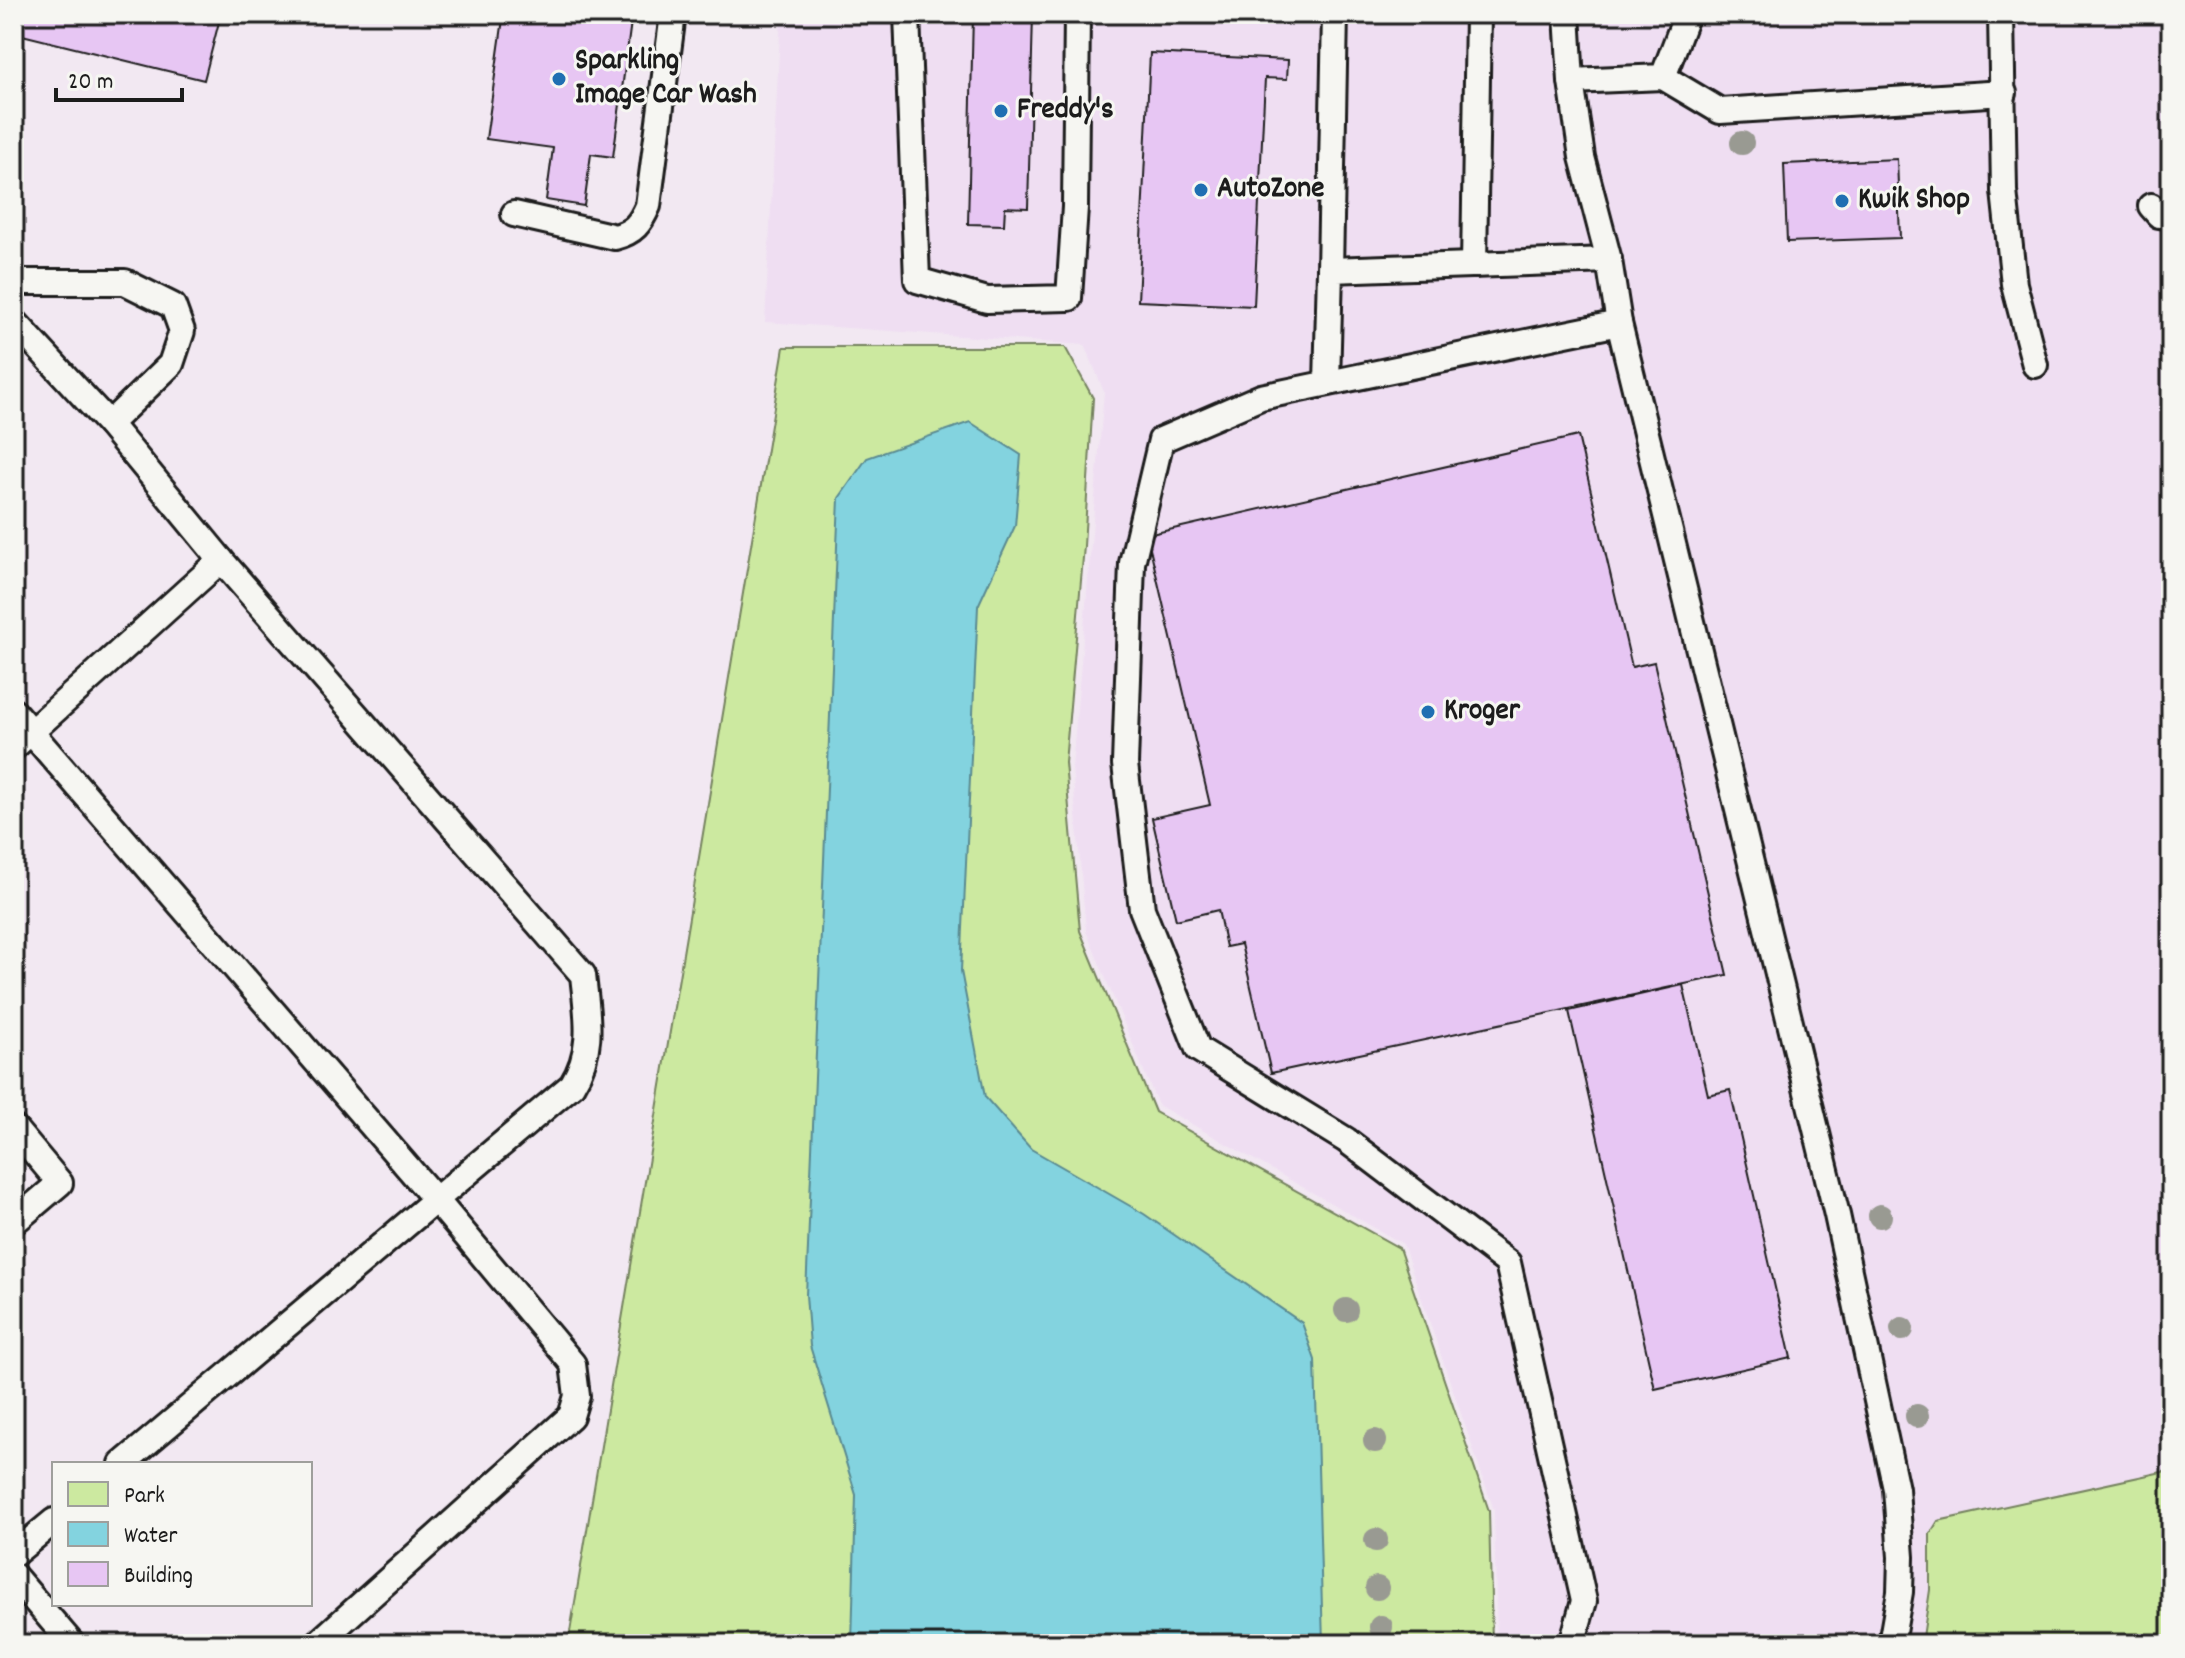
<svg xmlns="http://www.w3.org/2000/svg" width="2185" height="1658" viewBox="0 0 2185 1658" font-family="Dekko,sans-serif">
	<rect width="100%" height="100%" fill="#f2e8f2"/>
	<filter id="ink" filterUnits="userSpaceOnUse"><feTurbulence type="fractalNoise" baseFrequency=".0125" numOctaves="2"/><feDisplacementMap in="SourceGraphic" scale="16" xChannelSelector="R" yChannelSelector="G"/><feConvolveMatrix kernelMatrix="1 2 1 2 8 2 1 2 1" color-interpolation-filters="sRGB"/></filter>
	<g filter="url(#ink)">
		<polygon fill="#efdef2" points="781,14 2171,14 2171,1644 1497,1644 1494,1510 1403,1244 1158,1105 1086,931 1072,768 1104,392 1085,345 765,322"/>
		<g fill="#cce9a0" stroke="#74825e" stroke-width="2">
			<polygon points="784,347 1065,347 1093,398 1084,546 1065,763 1080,931 1155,1112 1399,1248 1489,1511 1492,1644 568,1644"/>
			<polygon points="2171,1470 2171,1644 1922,1644 1930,1590 1930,1534 1938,1521"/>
		</g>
		<polygon fill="#83d3df" stroke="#5a8a91" stroke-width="2" points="970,422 1021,455 1015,526 978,606 961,971 985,1097 1031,1149 1144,1214 1302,1323 1315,1360 1323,1644 852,1644 856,1495 810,1346 806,1295 839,498 867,458"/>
		<g fill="#e7c6f3" stroke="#1c1c1c" stroke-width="2">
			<polygon points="14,14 221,14 204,80 14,33"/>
			<polygon points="488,14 632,14 613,157 591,154 584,206 546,200 553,148 486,139 503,19 488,18"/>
			<polygon points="973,14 1033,14 1028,208 1005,207 1004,225 968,224"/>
			<polygon points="1150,53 1288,60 1287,79 1265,78 1254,306 1138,301"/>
			<polygon points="1897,159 1900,238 1787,242 1784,164"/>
			<polygon points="1578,436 1632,667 1654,662 1727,975 1271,1073 1241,944 1226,947 1218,910 1176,920 1152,818 1210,805 1147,535"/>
			<polygon points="1683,985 1708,1095 1730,1090 1791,1358 1655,1389 1569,1011"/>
		</g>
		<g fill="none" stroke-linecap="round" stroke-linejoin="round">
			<defs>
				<g id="service">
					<polyline points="907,14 917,280 987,300 1069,298 1075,207 1077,14"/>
					<polyline points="1567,14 1571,81 1582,157 1609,260 1619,323 1837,1215 1896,1489 1901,1557 1900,1592 1891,1644"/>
					<polyline points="2001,14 2004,191 2014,284 2035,365"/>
					<polyline points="1663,77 1720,111 2004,93"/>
					<polyline points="1571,81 1663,77 1687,14"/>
					<polyline points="2151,206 2159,215 2171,217"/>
					<path d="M 514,214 L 615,237 C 634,232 640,224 648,206 L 673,14"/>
					<polyline points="1474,265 1478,14"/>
					<polyline points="1330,270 1335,14"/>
					<polyline points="14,282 125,282 173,306 182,331 171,364 109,424"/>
					<polyline points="14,321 109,424 221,560"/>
					<polyline points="1327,383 1330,270 1609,260"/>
					<polyline points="14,712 31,732 14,747"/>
					<polyline points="14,1128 60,1183 14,1222"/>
					<path d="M 122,1464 L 572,1085 C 595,1048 587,1015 583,975 L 221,560 L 31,732 L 437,1201 L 573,1364 L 577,1396 L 571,1416 L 317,1644"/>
					<polyline points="14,1554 54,1521"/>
					<polyline points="14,1576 72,1644"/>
					<polyline points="1572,1644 1584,1601 1508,1263 1346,1140 1198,1049 1142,909 1125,764 1132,563 1161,440 1261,397 1619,323"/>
				</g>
			</defs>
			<use href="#service" stroke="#1c1c1c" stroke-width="30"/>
			<use href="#service" stroke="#f6f6f2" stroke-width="24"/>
		</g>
		<g fill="#999a92">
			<circle cx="1742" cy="143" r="12"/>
			<circle cx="1880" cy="1216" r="12"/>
			<circle cx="1346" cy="1310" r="12"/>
			<circle cx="1902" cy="1329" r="12"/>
			<circle cx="1917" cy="1416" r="12"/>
			<circle cx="1375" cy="1441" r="12"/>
			<circle cx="1376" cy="1540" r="12"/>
			<circle cx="1377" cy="1588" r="12"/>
			<circle cx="1381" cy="1627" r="12"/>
		</g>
	</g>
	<g fill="#1f6fb2" stroke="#f6f6f2" stroke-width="3">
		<circle cx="559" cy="79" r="8"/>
		<circle cx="1001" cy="111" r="8"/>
		<circle cx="1201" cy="190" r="8"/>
		<circle cx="1842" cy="201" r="8"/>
		<circle cx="1428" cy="712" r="8"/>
	</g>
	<g text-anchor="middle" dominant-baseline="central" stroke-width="6" stroke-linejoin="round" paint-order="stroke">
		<g font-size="30" font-weight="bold" fill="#1c1c1c" stroke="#f6f6f2" text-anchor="start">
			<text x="575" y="62">Sparkling<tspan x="575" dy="34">Image Car Wash</tspan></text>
			<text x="1017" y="111">Freddy's</text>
			<text x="1217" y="190">AutoZone</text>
			<text x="1858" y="201">Kwik Shop</text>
			<text x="1444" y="712">Kroger</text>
		</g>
	</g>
	<rect width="2185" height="1658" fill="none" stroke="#f6f6f2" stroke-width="48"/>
	<rect x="24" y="24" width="2137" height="1610" fill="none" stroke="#1c1c1c" stroke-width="3" filter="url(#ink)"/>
	<rect x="52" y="1462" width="260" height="144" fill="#f6f6f2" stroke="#9f9f9c" stroke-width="2"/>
	<rect x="68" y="1482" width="40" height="24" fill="#cce9a0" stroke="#9f9f9c" stroke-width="2"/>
	<text x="124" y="1502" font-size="24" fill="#1c1c1c">Park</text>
	<rect x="68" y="1522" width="40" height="24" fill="#83d3df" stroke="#9f9f9c" stroke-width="2"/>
	<text x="124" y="1542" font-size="24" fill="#1c1c1c">Water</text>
	<rect x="68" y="1562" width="40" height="24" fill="#e7c6f3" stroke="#9f9f9c" stroke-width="2"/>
	<text x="124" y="1582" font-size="24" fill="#1c1c1c">Building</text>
	<path d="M56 88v12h126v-12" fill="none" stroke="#1c1c1c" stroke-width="4"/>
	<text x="68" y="88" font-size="24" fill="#1c1c1c" stroke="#f6f6f2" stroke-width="6" paint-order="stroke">20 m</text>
</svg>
